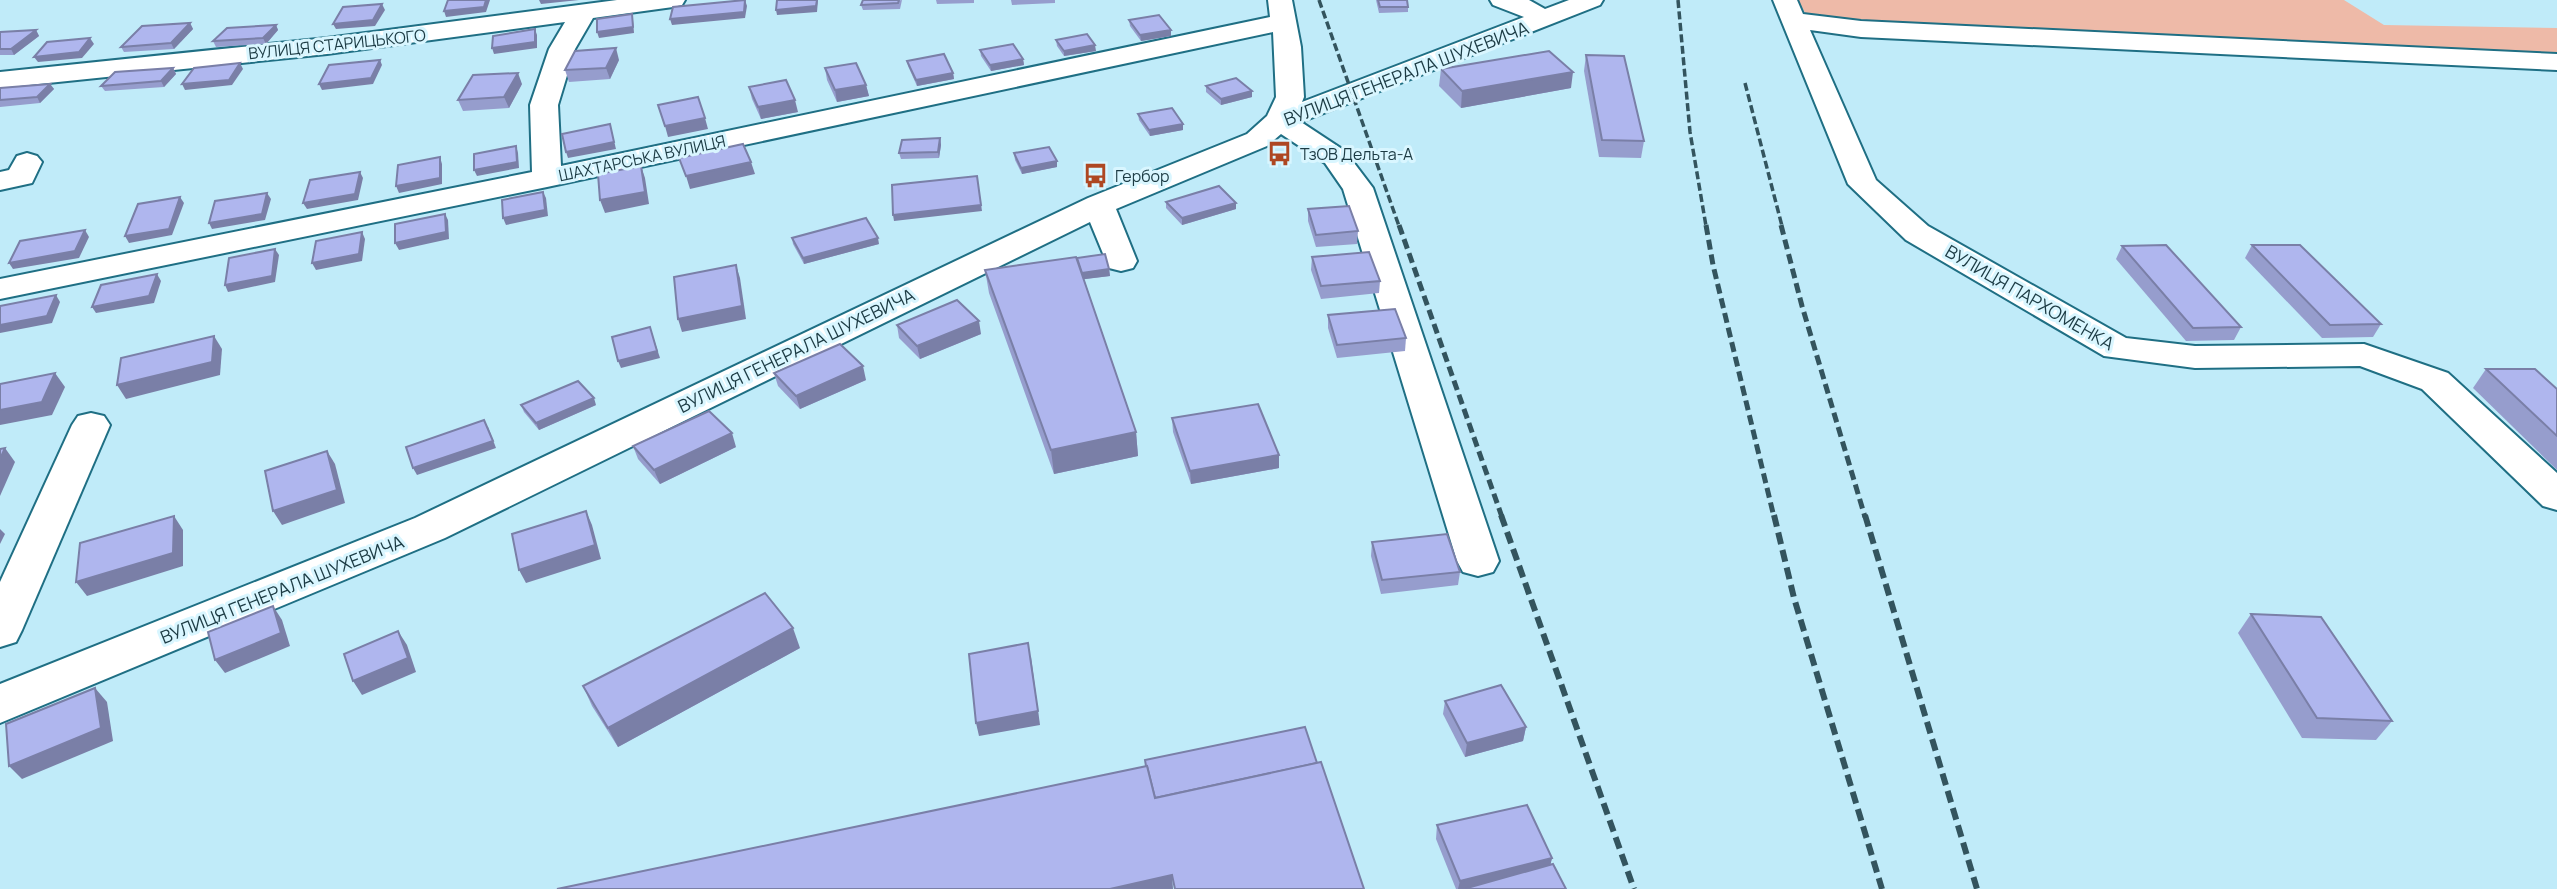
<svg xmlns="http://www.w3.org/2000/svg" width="2557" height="889" viewBox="0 0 2557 889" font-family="Manrope,sans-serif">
	<rect width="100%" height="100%" fill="#c0ebf9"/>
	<polygon fill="#eebaa8" points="1798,0 2344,0 2384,25 2557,28 2557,62 1810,22"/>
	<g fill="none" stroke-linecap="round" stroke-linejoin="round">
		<defs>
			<g id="minor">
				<polygon points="617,0 685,0 682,5 673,7 593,18 575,49 558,105 561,166 1270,17 1268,0 1292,0 1301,47 1304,97 1302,102 1524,17 1493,5 1490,0 1529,0 1545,9 1569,0 1603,0 1600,5 1301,122 1345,151 1373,188 1499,561 1493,572 1478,576 1463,572 1457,561 1343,189 1325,163 1281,134 1267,146 1116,209 1137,261 1133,268 1121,271 1109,268 1090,222 445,538 0,723 0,684 415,518 1088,198 1247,134 1267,116 1276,97 1273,32 547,187 0,299 0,279 532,172 530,105 549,49 565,22 327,54 0,88 0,72 327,38"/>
				<polygon points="1773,0 1797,0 1803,14 1861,21 2557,54 2557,70 1861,37 1810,30 1876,180 1928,226 2126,338 2195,346 2364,344 2448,373 2557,473 2557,510 2543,506 2422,389 2360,366 2195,368 2104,356 1906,240 1848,184"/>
				<polygon points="27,153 37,156 42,162 32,183 0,190 0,172 9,170 17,156"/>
				<polygon points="91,413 104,416 110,425 22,630 16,642 0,647 0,582 72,425 78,416"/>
			</g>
		</defs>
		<use href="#minor" stroke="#1f6f84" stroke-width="4"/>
		<use href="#minor" fill="#fff" fill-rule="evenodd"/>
		<g stroke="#33545e" stroke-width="3.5" stroke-dasharray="8 3.5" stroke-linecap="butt">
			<polyline points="1319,0 1399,226"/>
			<polyline points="1678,0 1690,132 1706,226"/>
			<polyline points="1745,83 1782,226"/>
		</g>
		<g stroke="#33545e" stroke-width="5" stroke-dasharray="10 5" stroke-linecap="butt">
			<polyline points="1399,225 1502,517"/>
			<polyline points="1706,225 1713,265 1774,517"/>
			<polyline points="1781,225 1802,306 1865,517"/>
		</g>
		<g stroke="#33545e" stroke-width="6" stroke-dasharray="12 6" stroke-linecap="butt">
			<polyline points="1501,515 1634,889"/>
			<polyline points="1774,515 1794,598 1882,889"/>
			<polyline points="1865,515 1977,889"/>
		</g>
	</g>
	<g fill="#969dcd">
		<polygon points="902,0 900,9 863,10 861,5"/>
		<polygon points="936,0 974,0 974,3 937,4"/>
		<polygon points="1011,0 1055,0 1055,3 1012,5"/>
		<polygon points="1376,0 1407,0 1408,7 1408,12 1379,13"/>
		<polygon points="1129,20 1171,30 1171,36 1141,41 1130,26"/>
		<polygon points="190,23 193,29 174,49 124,52 121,47"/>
		<polygon points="276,25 278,30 266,44 216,47 213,41"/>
		<polygon points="36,30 39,36 14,55 0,55 0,32"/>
		<polygon points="1056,40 1096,51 1064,56 1057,46"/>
		<polygon points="980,50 1023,59 1024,65 991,71 981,56"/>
		<polygon points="1586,55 1644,141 1641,158 1599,157 1584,71"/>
		<polygon points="619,60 610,79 569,82 565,70"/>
		<polygon points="907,61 953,73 954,79 917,86 908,66"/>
		<polygon points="173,68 176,74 164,87 105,91 101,86"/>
		<polygon points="825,68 866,85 869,96 837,102 827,80"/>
		<polygon points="1441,69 1571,88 1461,108 1439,86"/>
		<polygon points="50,84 54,89 40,103 0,107 0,88"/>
		<polygon points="522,84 509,108 463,111 458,100"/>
		<polygon points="1206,86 1252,91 1252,97 1221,105 1206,92"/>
		<polygon points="749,87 798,112 761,119 752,99"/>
		<polygon points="1138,114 1183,124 1183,130 1150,136 1139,120"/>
		<polygon points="940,138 941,145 939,158 901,159 899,153"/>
		<polygon points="1014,153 1057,161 1057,167 1022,174 1015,160"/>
		<polygon points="1166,202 1236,203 1236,209 1182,225 1166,208"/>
		<polygon points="1308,209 1358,231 1357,244 1316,247 1308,221"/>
		<polygon points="792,238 879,244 804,264 793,244"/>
		<polygon points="2252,245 2381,324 2373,337 2322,338 2245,258"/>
		<polygon points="2122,246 2241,327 2234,340 2186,341 2116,259"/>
		<polygon points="1312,257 1380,281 1379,293 1321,299 1311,270"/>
		<polygon points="1109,269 1110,276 1084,279 1136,432 1138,456 1054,474 989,293 985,270"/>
		<polygon points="1328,315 1406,338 1405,351 1337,358 1328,328"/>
		<polygon points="897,325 981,334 920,359 899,338"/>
		<polygon points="2486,369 2557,389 2557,470 2473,388"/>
		<polygon points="774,373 866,380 800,409 778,386"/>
		<polygon points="521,405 596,405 539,430 524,412"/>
		<polygon points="1172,418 1279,468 1191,484 1173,432"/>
		<polygon points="633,446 736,447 660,484 638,459"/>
		<polygon points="1372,542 1460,572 1458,585 1381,594 1371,556"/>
		<polygon points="2251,614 2392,721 2376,740 2302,738 2238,633"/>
		<polygon points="800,648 618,747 592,706 583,686"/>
		<polygon points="1445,701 1526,727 1523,741 1465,757 1443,714"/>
		<polygon points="1437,825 1552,858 1550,865 1566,889 1456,889 1436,839"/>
	</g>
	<g fill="#7a7fa7">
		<polygon points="486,0 490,0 486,12 446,17 444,11"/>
		<polygon points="539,0 579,0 541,4"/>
		<polygon points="745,0 747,6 745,18 672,25 670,19"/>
		<polygon points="818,0 817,12 777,15 776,10"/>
		<polygon points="382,4 385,10 375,26 336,29 333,24"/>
		<polygon points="632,14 633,20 634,33 599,38 597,32"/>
		<polygon points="190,23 193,29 174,49 171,43"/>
		<polygon points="276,25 278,30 266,44 263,38"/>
		<polygon points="535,29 537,35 537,48 494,54 492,48"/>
		<polygon points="36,30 39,36 14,55 11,49"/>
		<polygon points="1171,30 1171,36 1141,41 1140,35"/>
		<polygon points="90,38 94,44 82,58 38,62 34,57"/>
		<polygon points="1095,45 1096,51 1064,56 1064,51"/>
		<polygon points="616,48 619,60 610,79 606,68"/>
		<polygon points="1023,59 1024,65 991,71 990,65"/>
		<polygon points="380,60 382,65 373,84 322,90 319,84"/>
		<polygon points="240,63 243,69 232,85 185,90 182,84"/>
		<polygon points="173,68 176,74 164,87 161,81"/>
		<polygon points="1573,72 1571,88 1461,108 1462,91"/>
		<polygon points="518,73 522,84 509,108 504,97"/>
		<polygon points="953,73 954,79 917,86 916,80"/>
		<polygon points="50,84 54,89 40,103 37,97"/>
		<polygon points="866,85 869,96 837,102 835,90"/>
		<polygon points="1252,91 1252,97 1221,105 1221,99"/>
		<polygon points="795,100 798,112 761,119 758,107"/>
		<polygon points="705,118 708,129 668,137 665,126"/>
		<polygon points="610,124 616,149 568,158 566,152"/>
		<polygon points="1183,124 1183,130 1150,136 1149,130"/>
		<polygon points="940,138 941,145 939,158 938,152"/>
		<polygon points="516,146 518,153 519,168 477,176 474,170"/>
		<polygon points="440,157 442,164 442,184 399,193 396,186"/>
		<polygon points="1057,161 1057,167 1022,174 1021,168"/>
		<polygon points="751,162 755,174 690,189 686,176"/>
		<polygon points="641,166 645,178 649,204 605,213 600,200"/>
		<polygon points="360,172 363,178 358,200 307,209 303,203"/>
		<polygon points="977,176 982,211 894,221 893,215"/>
		<polygon points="543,192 546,198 548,216 506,225 503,218"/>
		<polygon points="267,193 271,199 265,220 212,229 209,223"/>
		<polygon points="180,197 184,203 172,235 129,243 125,236"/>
		<polygon points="1236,203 1236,209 1182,225 1182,218"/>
		<polygon points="445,214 448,220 449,239 399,250 395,243"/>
		<polygon points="85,230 89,237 79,258 13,269 9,263"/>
		<polygon points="362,232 365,239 362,261 316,270 312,263"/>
		<polygon points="878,238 879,244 804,264 803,258"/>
		<polygon points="275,249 279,255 275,282 228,292 225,285"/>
		<polygon points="736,265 740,278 746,319 682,332 678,319"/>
		<polygon points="1109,269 1110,276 1062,282 1061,276"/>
		<polygon points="157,274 161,281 154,303 96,313 92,307"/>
		<polygon points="56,295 60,302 52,323 0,333 0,325"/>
		<polygon points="979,321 981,334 920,359 917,346"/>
		<polygon points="650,327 660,358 621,368 618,361"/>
		<polygon points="214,336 222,349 220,375 126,399 117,385"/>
		<polygon points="863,366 866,380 800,409 796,396"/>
		<polygon points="55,373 65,387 52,415 0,425 0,410"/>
		<polygon points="594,398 596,405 539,430 536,423"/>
		<polygon points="488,427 496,448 417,475 413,468"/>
		<polygon points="1136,432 1138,456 1054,474 1051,450"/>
		<polygon points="732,433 736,447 660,484 654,470"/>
		<polygon points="5,448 15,462 0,496 0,459"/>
		<polygon points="327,451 335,464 345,503 282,525 273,511"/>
		<polygon points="1279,455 1279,468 1191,484 1190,471"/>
		<polygon points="586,511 592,525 601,559 526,583 519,570"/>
		<polygon points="174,516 183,530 183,566 87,596 76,582"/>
		<polygon points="0,529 5,534 0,544"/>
		<polygon points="273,606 282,620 290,646 225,673 215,660"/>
		<polygon points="793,628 800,648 618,747 608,728"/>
		<polygon points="398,631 407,645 416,672 362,695 353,681"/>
		<polygon points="1031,657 1040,725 979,736 976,723"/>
		<polygon points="95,688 107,702 113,741 22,779 9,766"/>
		<polygon points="1526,727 1523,741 1465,757 1467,743"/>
		<polygon points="1552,858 1549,871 1467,888 1467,889 1458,889 1460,881"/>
		<polygon points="1172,875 1173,889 1110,889"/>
	</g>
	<g fill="#afb6ee" stroke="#7a7fa7" stroke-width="2">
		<polygon points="448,0 486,0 484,7 444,11"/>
		<polygon points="745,0 744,12 670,19 673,7"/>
		<polygon points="777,0 817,0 816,6 776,10"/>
		<polygon points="863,0 899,0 898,3 861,5"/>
		<polygon points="1378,0 1407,0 1408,7 1380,7"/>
		<polygon points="382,4 373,20 333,24 343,7"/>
		<polygon points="632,14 633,27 597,32 597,19"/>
		<polygon points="1159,15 1171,30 1140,35 1129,20"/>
		<polygon points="190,23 171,43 121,47 142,26"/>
		<polygon points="276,25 263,38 213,41 227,28"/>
		<polygon points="535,29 535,42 492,48 493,36"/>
		<polygon points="36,30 11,49 0,49 0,32"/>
		<polygon points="1087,34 1095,45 1064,51 1056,40"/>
		<polygon points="90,38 79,52 34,57 47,42"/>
		<polygon points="1013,44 1023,59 990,65 980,50"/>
		<polygon points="616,48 606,68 565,70 575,51"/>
		<polygon points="1549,51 1573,72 1462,91 1441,69"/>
		<polygon points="944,54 953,73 916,80 907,61"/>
		<polygon points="1586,55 1624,56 1644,141 1602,140"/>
		<polygon points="380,60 371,78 319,84 329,65"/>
		<polygon points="240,63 229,80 182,84 194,68"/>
		<polygon points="856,63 866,85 835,90 825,68"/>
		<polygon points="173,68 161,81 101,86 115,72"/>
		<polygon points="518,73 504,97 458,100 473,75"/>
		<polygon points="1236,78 1252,91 1221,99 1206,86"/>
		<polygon points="786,80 795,100 758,107 749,87"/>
		<polygon points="50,84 37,97 0,100 0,88"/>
		<polygon points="698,97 705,118 665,126 658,105"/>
		<polygon points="1172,108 1183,124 1149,130 1138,114"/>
		<polygon points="610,124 614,142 566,152 562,134"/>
		<polygon points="940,138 938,152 899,153 902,140"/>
		<polygon points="743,144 751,162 686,176 679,158"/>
		<polygon points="516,146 517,162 474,170 474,154"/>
		<polygon points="1049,147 1057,161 1021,168 1014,153"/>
		<polygon points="440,157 440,178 396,186 398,165"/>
		<polygon points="641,166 645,192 600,200 598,174"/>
		<polygon points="360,172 355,194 303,203 310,180"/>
		<polygon points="977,176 981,205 893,215 892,185"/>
		<polygon points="1219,186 1236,203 1182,218 1166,202"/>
		<polygon points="543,192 545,210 503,218 502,200"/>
		<polygon points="267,193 262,214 209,223 215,201"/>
		<polygon points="180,197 169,229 125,236 138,204"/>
		<polygon points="1349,206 1358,231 1316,235 1308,209"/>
		<polygon points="445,214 446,232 395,243 395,224"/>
		<polygon points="866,218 878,238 803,258 792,238"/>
		<polygon points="85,230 75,251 9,263 20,241"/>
		<polygon points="362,232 359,254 312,263 316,241"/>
		<polygon points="2166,245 2241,327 2193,328 2122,246"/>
		<polygon points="2252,245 2300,245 2381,324 2330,325"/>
		<polygon points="275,249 272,276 225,285 229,258"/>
		<polygon points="1369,252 1380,281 1321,286 1312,257"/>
		<polygon points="1105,254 1109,269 1082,273 1077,258"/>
		<polygon points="1076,257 1136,432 1051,450 985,270"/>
		<polygon points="736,265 742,306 678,319 674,277"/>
		<polygon points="157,274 149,296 92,307 101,285"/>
		<polygon points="56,295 47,316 0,325 0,306"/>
		<polygon points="957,300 979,321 917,346 897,325"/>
		<polygon points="1395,309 1406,338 1337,345 1328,315"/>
		<polygon points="650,327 657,351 618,361 612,337"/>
		<polygon points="214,336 212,362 117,385 121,358"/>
		<polygon points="840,344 863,366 796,396 774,373"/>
		<polygon points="2486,369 2535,369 2557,389 2557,436"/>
		<polygon points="55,373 42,402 0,410 0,384"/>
		<polygon points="578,381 594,398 536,423 521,405"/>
		<polygon points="1258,404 1279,455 1190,471 1172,418"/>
		<polygon points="709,411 732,433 654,470 633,446"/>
		<polygon points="484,420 493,441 413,468 406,447"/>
		<polygon points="5,448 0,459 0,449"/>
		<polygon points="327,451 337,490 273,511 265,471"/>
		<polygon points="586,511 595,545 519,570 512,534"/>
		<polygon points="174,516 173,553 76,582 80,543"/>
		<polygon points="1447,534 1460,572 1382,580 1372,542"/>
		<polygon points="765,593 793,628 608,728 583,686"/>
		<polygon points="273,606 281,633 215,660 208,632"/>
		<polygon points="2251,614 2321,617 2392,721 2317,718"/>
		<polygon points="398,631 408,658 353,681 344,654"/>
		<polygon points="1028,643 1038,711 976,723 969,654"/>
		<polygon points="1501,685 1526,727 1467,743 1445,701"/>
		<polygon points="95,688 101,728 9,766 6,724"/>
		<polygon points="1305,727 1317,763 1155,798 1147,766 1146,766 1145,760"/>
		<polygon points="1321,762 1364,889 1175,889 1172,875 1110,889 557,889 1147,766 1155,798"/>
		<polygon points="1527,805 1552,858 1460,881 1437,825"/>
		<polygon points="1553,864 1566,889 1468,889 1467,888"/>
	</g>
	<defs>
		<symbol id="bus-bare" viewBox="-9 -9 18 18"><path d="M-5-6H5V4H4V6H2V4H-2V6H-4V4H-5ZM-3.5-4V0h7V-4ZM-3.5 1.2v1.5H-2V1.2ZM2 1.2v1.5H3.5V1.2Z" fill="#ae4722" stroke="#d9f6ff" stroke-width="2.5" paint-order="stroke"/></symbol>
	</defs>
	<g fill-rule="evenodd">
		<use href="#bus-bare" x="1262" y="136" width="35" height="35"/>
		<use href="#bus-bare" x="1078" y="158" width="35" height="35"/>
	</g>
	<g text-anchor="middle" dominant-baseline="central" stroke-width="6" stroke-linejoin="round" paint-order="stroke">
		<g font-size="16" fill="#1c3b44" stroke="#d9f6ff">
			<text transform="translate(337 44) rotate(-6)">ВУЛИЦЯ СТАРИЦЬКОГО</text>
			<text transform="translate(642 158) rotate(-12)">ШАХТАРСЬКА ВУЛИЦЯ</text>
		</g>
		<g font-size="16" fill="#1c3b44" stroke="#d9f6ff" text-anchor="start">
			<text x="1300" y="154">ТзОВ Дельта-А</text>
			<text x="1115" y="176">Гербор</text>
		</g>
		<g font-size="18" fill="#1c3b44" stroke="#d9f6ff">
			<text transform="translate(1406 73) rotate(-21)">ВУЛИЦЯ ГЕНЕРАЛА ШУХЕВИЧА</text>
			<text transform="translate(2030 297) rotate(30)">ВУЛИЦЯ ПАРХОМЕНКА</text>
			<text transform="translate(796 350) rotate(-26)">ВУЛИЦЯ ГЕНЕРАЛА ШУХЕВИЧА</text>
			<text transform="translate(282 589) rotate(-22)">ВУЛИЦЯ ГЕНЕРАЛА ШУХЕВИЧА</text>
		</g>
	</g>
</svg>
